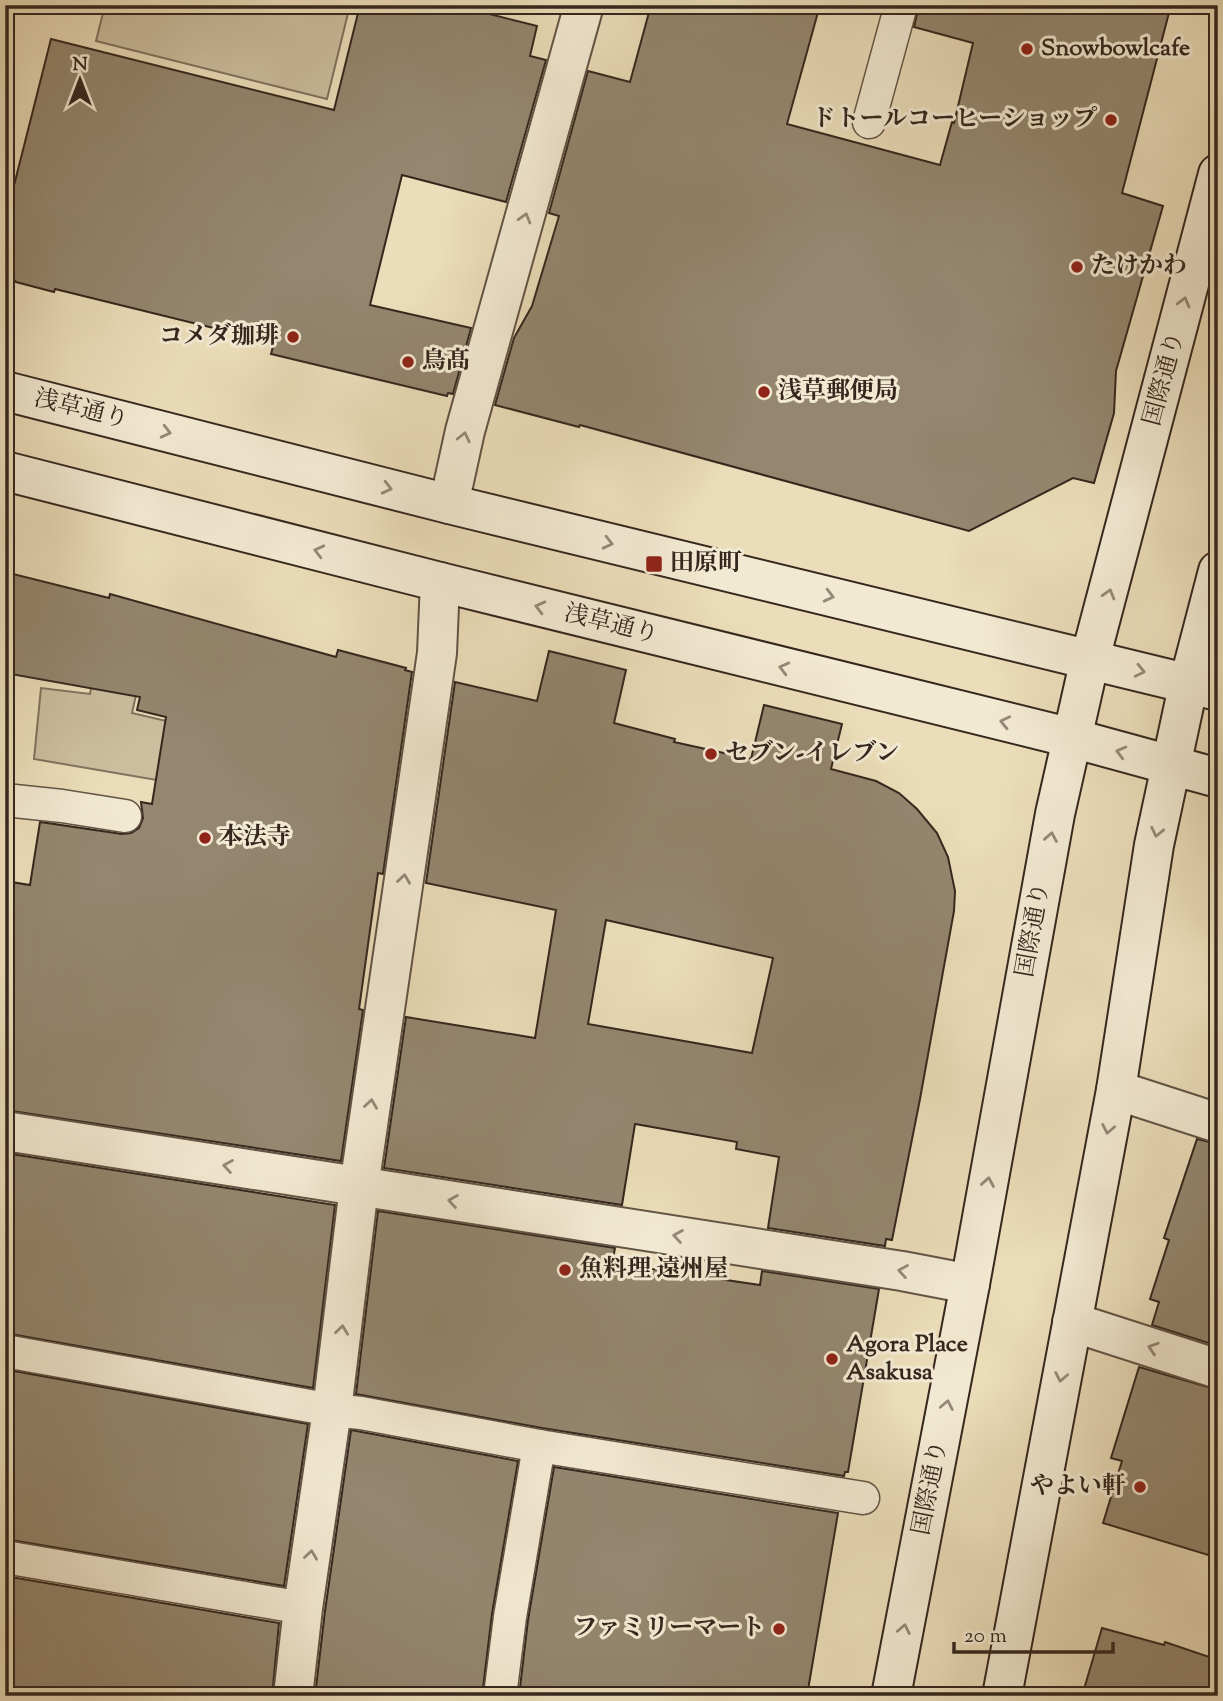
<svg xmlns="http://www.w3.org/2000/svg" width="1223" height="1701" viewBox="0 0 1223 1701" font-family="'Sorts Mill Goudy','Noto Serif JP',serif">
	<rect width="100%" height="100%" fill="#ebddb9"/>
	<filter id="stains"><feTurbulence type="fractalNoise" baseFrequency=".00286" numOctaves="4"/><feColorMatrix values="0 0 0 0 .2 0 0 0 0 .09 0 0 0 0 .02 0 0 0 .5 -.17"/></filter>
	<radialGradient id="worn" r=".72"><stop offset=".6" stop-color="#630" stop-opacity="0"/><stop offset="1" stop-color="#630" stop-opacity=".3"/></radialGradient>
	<g fill="#ccbe9f" stroke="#80725e" stroke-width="2">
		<polygon points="105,5 350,5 327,99 96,41"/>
		<polygon points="98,653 143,663 132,713 299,752 262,798 34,759 41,688 90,694"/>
	</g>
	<g fill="#94866f" stroke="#35271e" stroke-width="2" fill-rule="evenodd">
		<polygon points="360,5 454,5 537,26 530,56 546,60 506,202 402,175 370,305 471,328 453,394 448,393 447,396 271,354 274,343 55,289 54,292 16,282 5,270 5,221 51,39 334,110"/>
		<polygon points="651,5 820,5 787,124 940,165 952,122 954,123 973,43 914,27 919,5 1171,5 1122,193 1163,206 1116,371 1114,413 1094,483 1073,478 969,531 580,425 579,427 495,405 514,338 532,306 559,216 549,213 588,71 630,82"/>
		<polygon points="5,572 109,598 110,594 336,657 338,650 406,668 405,670 412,672 383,874 378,873 359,1009 363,1010 341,1161 5,1110 5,881 30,885 40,822 122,834 131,833 139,828 143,818 141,802 152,804 166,717 137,710 140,697 5,673"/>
		<path d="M 549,651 L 626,670 L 614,723 L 675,739 L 674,742 L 751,759 L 764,705 L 842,724 L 831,769 L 876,781 L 899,793 L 917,809 L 937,833 L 948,857 L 955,891 L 954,911 L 920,1099 L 892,1240 L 886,1239 L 885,1246 L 768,1228 L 779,1157 L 736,1149 L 737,1142 L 635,1124 L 622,1205 L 384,1168 L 406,1017 L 535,1038 L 556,910 L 426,883 L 455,682 L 537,701 ZM 606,920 L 773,958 L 752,1053 L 588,1024 Z"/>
		<polygon points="1197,1139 1218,1144 1218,1346 1152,1325 1159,1302 1150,1299 1169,1240 1164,1238"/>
		<polygon points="5,1153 335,1205 313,1388 5,1333"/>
		<polygon points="378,1211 615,1248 612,1263 760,1285 762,1271 879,1289 848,1472 845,1472 844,1476 542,1428 356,1394"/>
		<polygon points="1139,1367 1218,1390 1218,1558 1103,1523 1122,1461 1111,1458"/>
		<polygon points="14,1371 308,1424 284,1586 5,1539 5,1424"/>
		<polygon points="351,1430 518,1461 492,1614 482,1696 315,1696 325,1611"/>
		<polygon points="554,1467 838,1513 807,1696 519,1696 528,1620"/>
		<polygon points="5,1576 279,1623 272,1696 229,1696 175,1688 174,1696 5,1696"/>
		<polygon points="1102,1628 1164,1645 1165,1642 1218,1660 1218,1696 1082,1696"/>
	</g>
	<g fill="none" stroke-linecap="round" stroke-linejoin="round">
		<defs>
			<g id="service">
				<polyline points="869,122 901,5"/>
				<polyline points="5,800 62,806 125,816"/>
				<polyline points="5,1351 332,1410 361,1413 539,1446 863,1498"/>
				<polyline points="5,1557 303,1608"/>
				<polyline points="500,1696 510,1617 539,1446"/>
			</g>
			<g id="minor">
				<polyline points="449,504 465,431 584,5"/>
				<polyline points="1116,1090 1218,1123"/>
				<polyline points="5,1131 902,1271 970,1284"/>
				<polyline points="1072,1322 1218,1369"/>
				<polyline points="293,1696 303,1608 332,1410 359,1187 437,653 440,582"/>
			</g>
			<g id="secondary">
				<polyline points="5,391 449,504 1218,691"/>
				<polyline points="5,471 440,582 1072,738 1218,778"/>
				<polyline points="891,1696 970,1284 1055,814 1090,659 1218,174"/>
				<polyline points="1002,1696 1116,1090 1154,845 1189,682 1218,571"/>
			</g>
		</defs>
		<use href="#service" stroke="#625445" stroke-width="35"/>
		<use href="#minor" stroke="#625445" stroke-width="42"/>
		<use href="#secondary" stroke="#35271e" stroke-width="42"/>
		<use href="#service" stroke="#f2e9d2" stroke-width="32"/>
		<use href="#minor" stroke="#f2e9d2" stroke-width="38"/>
		<use href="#secondary" stroke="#f2e9d2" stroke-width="38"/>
	</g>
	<defs><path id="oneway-chevron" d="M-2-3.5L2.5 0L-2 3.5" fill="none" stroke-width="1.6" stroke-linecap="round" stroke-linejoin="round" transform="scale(1.75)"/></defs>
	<g stroke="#948878">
		<use href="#oneway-chevron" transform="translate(525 218) rotate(-74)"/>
		<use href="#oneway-chevron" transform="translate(1184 302) rotate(-75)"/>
		<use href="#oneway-chevron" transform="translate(166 432) rotate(14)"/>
		<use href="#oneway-chevron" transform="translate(464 437) rotate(-77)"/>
		<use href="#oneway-chevron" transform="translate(387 488) rotate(14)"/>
		<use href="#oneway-chevron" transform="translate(608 543) rotate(14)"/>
		<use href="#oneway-chevron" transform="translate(319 551) rotate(-166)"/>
		<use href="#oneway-chevron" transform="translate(1109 594) rotate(-74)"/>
		<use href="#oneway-chevron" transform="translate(829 596) rotate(14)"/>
		<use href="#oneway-chevron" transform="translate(540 607) rotate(-166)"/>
		<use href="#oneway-chevron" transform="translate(784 668) rotate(-166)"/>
		<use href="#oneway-chevron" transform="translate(1140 671) rotate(13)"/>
		<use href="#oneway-chevron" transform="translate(1005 722) rotate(-167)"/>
		<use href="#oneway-chevron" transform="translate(1121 752) rotate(-165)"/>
		<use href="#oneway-chevron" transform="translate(1157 832) rotate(102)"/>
		<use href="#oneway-chevron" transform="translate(1051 837) rotate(-80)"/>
		<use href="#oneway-chevron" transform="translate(404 879) rotate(-82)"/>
		<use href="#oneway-chevron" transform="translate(371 1104) rotate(-82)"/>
		<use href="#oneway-chevron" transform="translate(1108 1129) rotate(101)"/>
		<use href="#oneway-chevron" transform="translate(228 1166) rotate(-171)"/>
		<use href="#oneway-chevron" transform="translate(988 1182) rotate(-80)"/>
		<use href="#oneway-chevron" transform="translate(453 1201) rotate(-171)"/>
		<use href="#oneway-chevron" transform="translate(678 1236) rotate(-171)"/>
		<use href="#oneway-chevron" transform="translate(903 1271) rotate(-170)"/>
		<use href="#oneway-chevron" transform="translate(342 1330) rotate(-83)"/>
		<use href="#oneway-chevron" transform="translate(1153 1348) rotate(-162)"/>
		<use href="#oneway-chevron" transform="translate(1061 1377) rotate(101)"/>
		<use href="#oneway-chevron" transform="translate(947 1405) rotate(-79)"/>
		<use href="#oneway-chevron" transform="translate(311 1555) rotate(-82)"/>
		<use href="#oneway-chevron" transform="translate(904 1629) rotate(-79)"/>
	</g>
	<g fill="#8f2418" stroke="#f2e9d2" stroke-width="2.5">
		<circle cx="1027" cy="49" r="7"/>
		<circle cx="1111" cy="120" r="7"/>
		<circle cx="1077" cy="267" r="7"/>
		<circle cx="293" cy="337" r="7"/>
		<circle cx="408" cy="362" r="7"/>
		<circle cx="764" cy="392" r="7"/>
		<rect x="645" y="555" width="18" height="18" rx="3.5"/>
		<circle cx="711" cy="754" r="7"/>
		<circle cx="205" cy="838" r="7"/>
		<circle cx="565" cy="1270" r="7"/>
		<circle cx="832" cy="1359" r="7"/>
		<circle cx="1140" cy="1487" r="7"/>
		<circle cx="779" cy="1629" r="7"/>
	</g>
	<g text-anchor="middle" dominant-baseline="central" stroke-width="6" stroke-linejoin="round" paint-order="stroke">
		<g font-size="24" font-weight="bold" fill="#35271e" stroke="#f2e9d2" text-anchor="start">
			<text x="1041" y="49">Snowbowlcafe</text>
			<text x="1097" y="120" text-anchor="end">ドトールコーヒーショップ</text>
			<text x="1091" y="267">たけかわ</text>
			<text x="279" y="337" text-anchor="end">コメダ珈琲</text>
			<text x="422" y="362">鳥髙</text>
			<text x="778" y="392">浅草郵便局</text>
			<text x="670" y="564">田原町</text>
			<text x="725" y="754">セブン-イレブン</text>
			<text x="219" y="838">本法寺</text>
			<text x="579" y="1270">魚料理 遠州屋</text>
			<text x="846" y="1345">Agora Place<tspan x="846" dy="28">Asakusa</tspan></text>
			<text x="1126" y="1487" text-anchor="end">やよい軒</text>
			<text x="765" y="1629" text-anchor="end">ファミリーマート</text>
		</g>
		<g font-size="24" fill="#35271e" stroke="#f2e9d2">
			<text transform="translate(1165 379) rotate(-75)">国際通り</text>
			<text transform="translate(81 410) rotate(14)">浅草通り</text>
			<text transform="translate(611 625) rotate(14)">浅草通り</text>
			<text transform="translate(1034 930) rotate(-80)">国際通り</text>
			<text transform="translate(931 1488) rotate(-79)">国際通り</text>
		</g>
	</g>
	<rect width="1223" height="1701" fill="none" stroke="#ebddb9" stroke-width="28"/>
	<rect x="7" y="7" width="1209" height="1687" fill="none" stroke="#35271e" stroke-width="3.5"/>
	<rect x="14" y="14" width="1195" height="1673" fill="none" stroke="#35271e" stroke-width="2"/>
	<g transform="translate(80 80)" stroke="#f2e9d2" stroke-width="5" paint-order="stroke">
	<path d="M0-5L12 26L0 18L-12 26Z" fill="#35271e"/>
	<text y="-10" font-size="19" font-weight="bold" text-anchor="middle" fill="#35271e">N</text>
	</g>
	<path d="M954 1642v10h159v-10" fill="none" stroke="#35271e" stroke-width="3.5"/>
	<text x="964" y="1642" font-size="21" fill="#35271e" stroke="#f2e9d2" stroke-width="5" paint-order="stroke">20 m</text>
	<rect width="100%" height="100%" filter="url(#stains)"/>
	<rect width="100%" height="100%" fill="url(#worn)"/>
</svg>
